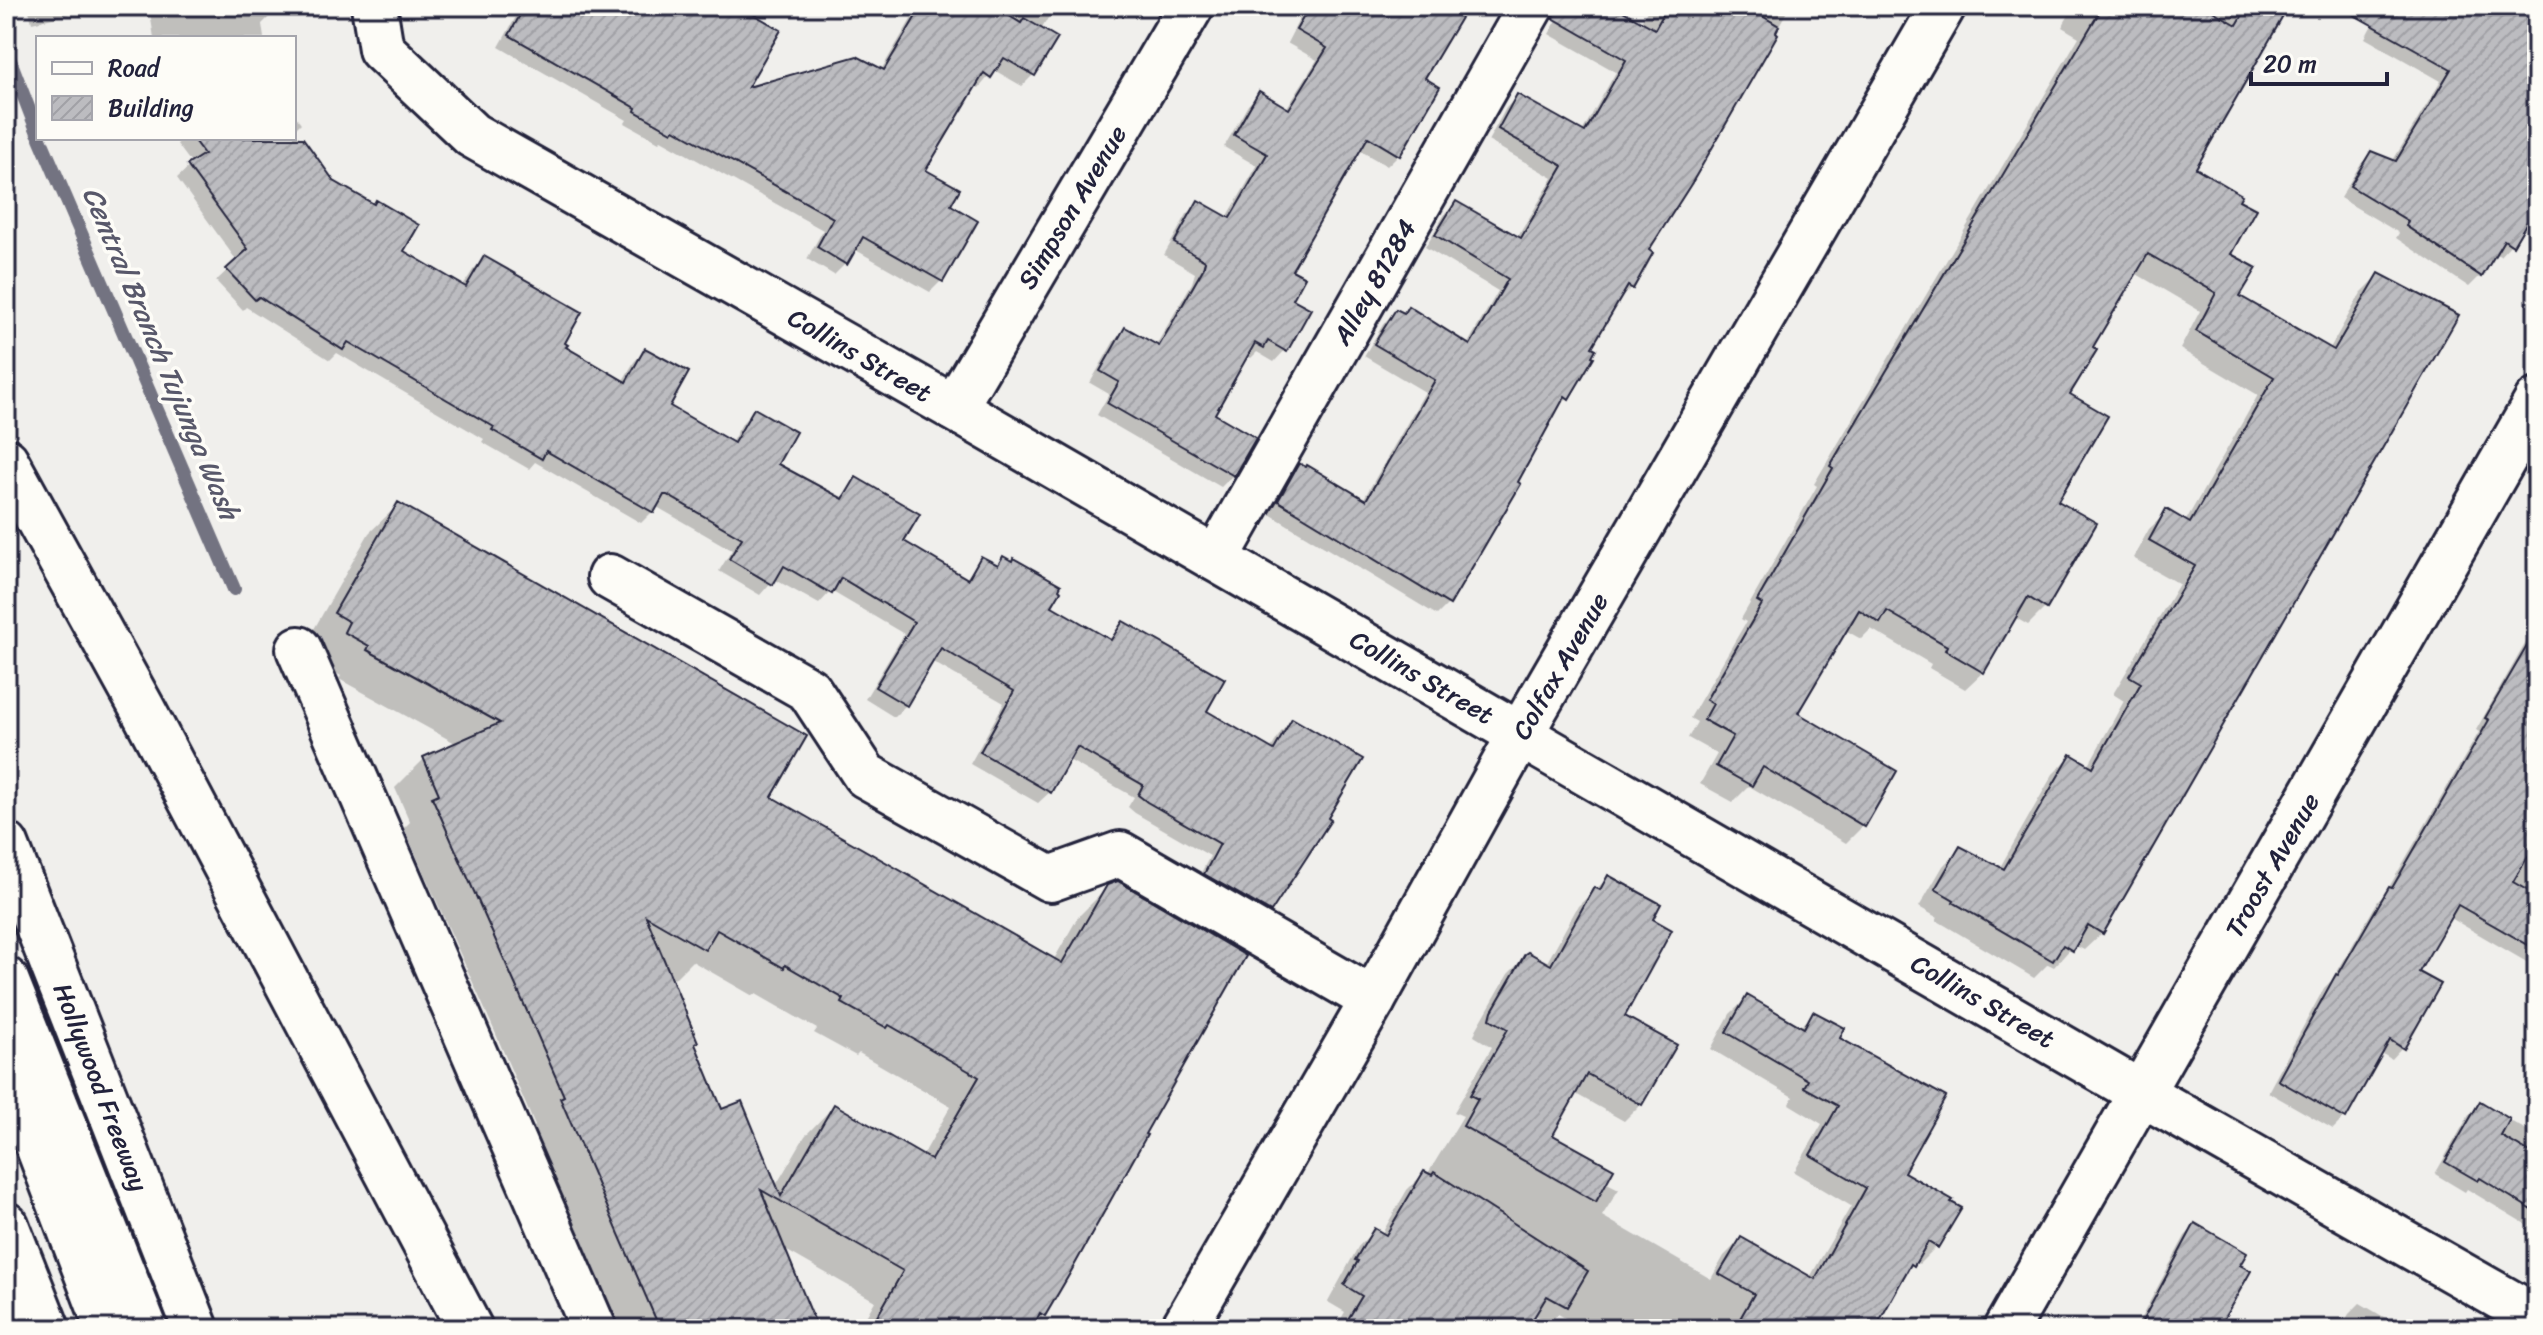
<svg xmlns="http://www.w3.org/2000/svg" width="2543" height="1335" viewBox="0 0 2543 1335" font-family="Sriracha,sans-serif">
	<defs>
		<pattern id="building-hatch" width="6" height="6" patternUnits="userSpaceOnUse" patternTransform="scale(2)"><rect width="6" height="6" fill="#bcbcc0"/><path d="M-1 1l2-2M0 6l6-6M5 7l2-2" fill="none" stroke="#a1a1a6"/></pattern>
	</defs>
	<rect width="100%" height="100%" fill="#f0efec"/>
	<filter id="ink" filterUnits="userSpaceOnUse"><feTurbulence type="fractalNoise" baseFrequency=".0125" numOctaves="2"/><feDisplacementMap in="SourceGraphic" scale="16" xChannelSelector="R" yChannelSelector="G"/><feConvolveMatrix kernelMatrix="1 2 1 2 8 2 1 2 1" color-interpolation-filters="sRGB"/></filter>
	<g filter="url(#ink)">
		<g fill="#0003" fill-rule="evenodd">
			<polygon points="28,6 78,6 69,14 32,23"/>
			<polygon points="149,6 269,6 271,15 262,24 264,38 154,38"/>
			<polygon points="522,6 743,6 744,90 881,70 919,6 989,6 994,9 995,6 1055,6 1041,30 1033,75 1022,86 994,70 979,88 974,85 923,170 948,206 942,280 930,292 854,249 845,264 834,275 807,259 823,230 661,140 659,142 625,123 627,120 499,47"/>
			<polygon points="1306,6 1466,6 1422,78 1398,155 1387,166 1359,150 1289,270 1290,299 1285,350 1274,362 1257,352 1251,358 1246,355 1212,415 1233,475 1221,487 1097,415 1109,394 1090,383 1114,341 1125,329 1155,347 1192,283 1195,273 1164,255 1187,214 1199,203 1226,219 1257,166 1224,147 1248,105 1259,94 1286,109 1317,60 1287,43"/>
			<polygon points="1565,6 1610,6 1640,23 1650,6 1790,6 1692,180 1646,251 1631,288 1620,299 1590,348 1568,397 1556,409 1515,482 1518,484 1448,604 1437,615 1268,513 1288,477 1300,465 1363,500 1425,392 1364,356 1384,323 1396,311 1402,315 1408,309 1467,345 1498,291 1425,247 1445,214 1456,203 1517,238 1553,178 1488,141 1506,108 1518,96 1582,132 1616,72 1549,34"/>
			<polygon points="2074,6 2288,6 2193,169 2228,254 2238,297 2329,350 2361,293 2379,275 2102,933 2084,950 2074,945 2054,967 2048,964 2034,978 1936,920 1938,918 1919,907 1943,866 1960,848 1999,869 2053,774 2071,756 2088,766 2124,701 2113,694 2179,584 2133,558 2149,529 2167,512 2185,522 2258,395 2180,349 2200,311 2135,273 2090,348 2067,395 2046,607 2028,625 2014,617 1983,672 1965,689 1929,668 1931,664 1871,629 1861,639 1845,630 1795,714 1863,826 1846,843 1749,786 1733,802 1700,784 1717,754 1688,738 1697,722 1690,718 1746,622 1741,619 1817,486 1814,484 2079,37 2062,27"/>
			<polygon points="2382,6 2537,6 2537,179 2511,244 2500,256 2494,253 2480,276 2469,287 2396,238 2399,233 2340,198 2360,165 2371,153 2392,162 2441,81 2365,38"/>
			<polygon points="294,114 301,123 294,130 333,183 401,252 462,287 473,270 484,258 563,348 622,382 634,362 645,350 668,406 731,443 743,422 754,411 776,464 840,500 857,479 902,541 965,580 982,558 996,566 1003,559 1050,607 1108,641 1123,623 1204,712 1270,750 1281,732 1292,720 1269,911 1258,922 1194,886 1210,856 1135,813 1128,807 1134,797 1067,759 1050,792 1038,803 970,764 1004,703 931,661 906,705 894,717 865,699 904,634 831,591 819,604 774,579 760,595 719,571 732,550 657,507 641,523 535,462 529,469 482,442 484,439 337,353 330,360 246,307 243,310 216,281 237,261 177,178 192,164 177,144 183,138 294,138"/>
			<path d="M 399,504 L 769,798 L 1053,961 L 1078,917 L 1108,887 L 1067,1274 L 1035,1329 L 859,1329 L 875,1301 L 782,1248 L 815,1329 L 619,1329 L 532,1129 L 535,1126 L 495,1032 L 404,828 L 410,822 L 395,788 L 424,759 L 457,744 L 339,679 L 341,676 L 316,661 L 306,643 L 369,533 ZM 692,961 L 753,996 L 756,994 L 817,1029 L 814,1033 L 856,1056 L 859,1053 L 951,1106 L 922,1157 L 834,1106 L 805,1136 L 775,1187 L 720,1112 L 693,1045 L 668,974 L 675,978 Z"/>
			<polygon points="2537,623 2537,968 2449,917 2416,972 2402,1047 2391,1059 2381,1053 2345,1117 2333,1129 2268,1092 2324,988 2333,979 2378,901 2385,894 2479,732 2476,730"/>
			<polygon points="1608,878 1650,920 1622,1016 1641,1104 1624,1121 1574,1093 1551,1136 1605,1182 1619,1189 1602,1216 1711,1279 1724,1256 1741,1239 1809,1279 1851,1206 1794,1172 1822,1124 1789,1104 1793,1097 1711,1049 1730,1014 1747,998 1799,1028 1814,1014 1837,1039 1902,1173 1959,1209 1936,1247 1919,1264 1914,1261 1903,1274 1870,1329 1585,1329 1558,1314 1549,1323 1534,1314 1525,1329 1335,1329 1345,1312 1328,1302 1358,1247 1374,1230 1381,1235 1407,1190 1424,1173 1427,1175 1463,1116 1454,1112 1492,1047 1474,1036 1476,1030 1508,974 1526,956 1546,964 1578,906"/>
			<polygon points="2480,1104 2537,1136 2537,1231 2467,1189 2465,1192 2435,1174 2469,1115"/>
			<polygon points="2196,1225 2237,1266 2215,1329 2135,1329 2185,1236"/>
			<polygon points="2360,1303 2394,1323 2391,1329 2340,1329 2349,1314"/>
		</g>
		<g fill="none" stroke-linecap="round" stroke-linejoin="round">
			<g stroke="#737381" stroke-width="14">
				<polyline points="6,50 38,133"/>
				<polyline points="40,138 234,589"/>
			</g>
		</g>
		<g fill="url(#building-hatch)" stroke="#22223b" stroke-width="2" fill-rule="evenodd">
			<polygon points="525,6 739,6 781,30 748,87 857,56 884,70 922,6 993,6 1021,23 1024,18 1058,38 1035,76 1004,58 991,78 984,73 926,170 960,189 951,205 978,221 943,282 863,237 847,265 817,247 833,218 674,129 672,132 635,111 636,108 509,35"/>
			<polygon points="1310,6 1468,6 1425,78 1440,87 1400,156 1368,137 1292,270 1305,277 1293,299 1311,309 1287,352 1268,341 1264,348 1255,343 1215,414 1256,438 1234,476 1107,403 1119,382 1100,371 1125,327 1159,346 1203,269 1205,261 1174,243 1198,200 1230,218 1267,154 1234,135 1259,91 1289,109 1327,48 1296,30"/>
			<polygon points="1556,6 1614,6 1655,29 1668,6 1745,6 1779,26 1776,32 1778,34 1693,181 1649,250 1653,253 1633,289 1628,286 1592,347 1596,349 1592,356 1594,357 1569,399 1565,396 1518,482 1521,484 1450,605 1278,501 1299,463 1306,467 1307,465 1366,500 1435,380 1374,344 1396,309 1404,313 1408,306 1470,345 1508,279 1435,235 1456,201 1521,238 1563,166 1498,129 1517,94 1585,132 1626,60 1553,18"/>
			<polygon points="2103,6 2204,6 2237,25 2248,6 2289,6 2196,168 2242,195 2239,200 2256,209 2231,254 2257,268 2240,296 2334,350 2379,273 2459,315 2103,934 2088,925 2073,951 2063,945 2053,961 1953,902 1954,900 1935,889 1960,846 2004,869 2071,754 2093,767 2141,683 2129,676 2195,566 2149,540 2166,509 2190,523 2274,377 2196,331 2216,293 2148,254 2093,347 2097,350 2070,394 2108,416 2058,501 2097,523 2047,609 2028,597 1984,673 1945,650 1947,646 1887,611 1880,623 1859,610 1798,713 1897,771 1865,827 1763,767 1752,786 1716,766 1733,736 1704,720 1713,704 1706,700 1762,604 1757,601 1833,468 1830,466"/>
			<polygon points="2338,6 2537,6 2537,205 2513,246 2504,240 2482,277 2406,226 2408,221 2350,186 2371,151 2396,161 2451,69"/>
			<polygon points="192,138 303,138 334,181 374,204 376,200 419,225 404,251 466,287 484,256 582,312 565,343 568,345 566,347 626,382 645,348 689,372 670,406 734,443 754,408 796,432 778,464 843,499 856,477 920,514 904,541 968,579 981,556 998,565 1003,556 1012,561 1013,558 1061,585 1059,589 1061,591 1052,606 1111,640 1123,621 1225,679 1207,711 1274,750 1292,718 1363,759 1328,818 1331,820 1271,912 1204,874 1220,844 1147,802 1138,795 1143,785 1077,747 1051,793 980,752 1014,691 941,648 907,706 875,687 914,622 841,578 832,594 784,566 773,585 729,559 742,538 667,495 664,495 654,513 546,451 542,459 492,430 494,427 348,342 343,350 259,297 255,300 226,269 248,249 187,165 204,154"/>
			<path d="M 398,502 L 807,736 L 772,797 L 1062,963 L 1107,885 L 1118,881 L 1246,956 L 1145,1134 L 1147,1135 L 1069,1275 L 1045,1316 L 1040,1313 L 1032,1329 L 870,1329 L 903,1271 L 761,1190 L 818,1329 L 660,1329 L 560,1098 L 564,1096 L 523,1002 L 432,797 L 439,794 L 423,757 L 500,723 L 367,650 L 369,646 L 344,632 L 349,622 L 334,613 ZM 646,916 L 705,950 L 717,930 L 784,968 L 785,965 L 844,999 L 842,1003 L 887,1028 L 889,1025 L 979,1077 L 931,1160 L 834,1104 L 781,1196 L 742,1101 L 722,1109 L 695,1044 L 698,1042 Z"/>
			<polygon points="2537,629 2537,841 2513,882 2537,896 2537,950 2458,905 2419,972 2441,984 2404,1049 2390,1040 2346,1119 2278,1080 2336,974 2338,975 2389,887 2392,888 2489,720 2485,718"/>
			<polygon points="1608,875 1661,904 1653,919 1672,930 1625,1016 1677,1045 1642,1105 1587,1074 1553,1135 1614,1169 1596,1202 1463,1126 1478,1099 1470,1095 1508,1029 1490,1019 1492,1011 1525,954 1528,952 1551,965 1594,887 1600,890"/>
			<polygon points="1747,995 1804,1028 1813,1011 1845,1028 1840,1038 1946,1097 1904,1172 1953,1200 1951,1202 1962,1208 1938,1248 1928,1242 1914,1266 1911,1264 1875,1329 1734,1329 1754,1294 1719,1274 1741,1237 1815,1279 1866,1188 1810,1155 1838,1106 1804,1087 1808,1080 1726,1032"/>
			<polygon points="2480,1101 2510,1119 2501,1136 2537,1157 2537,1213 2480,1178 2478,1181 2445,1162"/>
			<polygon points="1424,1171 1432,1175 1434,1172 1588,1271 1567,1307 1547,1296 1527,1329 1342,1329 1362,1296 1344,1285 1358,1261 1355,1260 1374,1228 1386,1235"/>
			<polygon points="2195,1223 2247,1253 2240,1265 2251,1271 2218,1329 2138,1329"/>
		</g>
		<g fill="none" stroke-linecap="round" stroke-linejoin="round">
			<defs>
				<g id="minor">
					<polyline points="374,6 381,49 472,135 954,408 2141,1093 2537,1318"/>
					<polyline points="954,408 1191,6"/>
					<polyline points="1216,559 1531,6"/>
					<polyline points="610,577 809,690 865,775 1050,879 1120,854 1373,1000"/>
					<polyline points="299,649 594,1329"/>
					<polyline points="2006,1329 2537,401"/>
				</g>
				<polyline id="major" points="1183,1329 1373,1000 1521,733 1943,6"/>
				<g id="highway">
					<polyline points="6,461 142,708 470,1329"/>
					<polyline points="6,845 196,1329"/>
					<polyline points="6,980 145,1329"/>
					<polyline points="6,1062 108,1329"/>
					<polyline points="6,1225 47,1329"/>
				</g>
			</defs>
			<use href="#minor" stroke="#22223b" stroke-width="50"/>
			<use href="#major" stroke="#22223b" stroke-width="50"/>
			<use href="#highway" stroke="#22223b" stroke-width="50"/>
			<use href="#minor" stroke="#fdfcf7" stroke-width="44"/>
			<use href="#major" stroke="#fdfcf7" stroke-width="44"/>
			<use href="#highway" stroke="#fdfcf7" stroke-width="44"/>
		</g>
	</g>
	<g text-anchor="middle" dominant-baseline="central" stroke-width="7" stroke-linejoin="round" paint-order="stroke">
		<g font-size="26" fill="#22223b" stroke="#fdfcf7">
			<text transform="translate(1072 207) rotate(-59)">Simpson Avenue</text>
			<text transform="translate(1374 282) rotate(-60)">Alley 81284</text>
			<text transform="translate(860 355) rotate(30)">Collins Street</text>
			<text transform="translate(1560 666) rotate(-60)">Colfax Avenue</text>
			<text transform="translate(1422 677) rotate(30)">Collins Street</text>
			<text transform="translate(2272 865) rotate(-60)">Troost Avenue</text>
			<text transform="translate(1983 1001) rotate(30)">Collins Street</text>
			<text transform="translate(101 1087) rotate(69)">Hollywood Freeway</text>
		</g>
		<g font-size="28" font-style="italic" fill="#58586a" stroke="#fdfcf7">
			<text transform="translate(161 353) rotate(67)">Central Branch Tujunga Wash</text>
		</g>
	</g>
	<rect width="2543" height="1335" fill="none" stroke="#fdfcf7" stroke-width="32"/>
	<rect x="16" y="16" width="2511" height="1303" fill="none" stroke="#22223b" stroke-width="3" filter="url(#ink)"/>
	<rect x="36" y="36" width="260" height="104" fill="#fdfcf7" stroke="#a5a5ac" stroke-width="2"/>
	<rect x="52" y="62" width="40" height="12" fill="#fdfcf7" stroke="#a5a5ac" stroke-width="2"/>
	<text x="108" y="76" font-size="24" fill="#22223b">Road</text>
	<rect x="52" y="96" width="40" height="24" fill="url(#building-hatch)" stroke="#a5a5ac" stroke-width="2"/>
	<text x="108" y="116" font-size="24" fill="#22223b">Building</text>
	<path d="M2251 72v12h136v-12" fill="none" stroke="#22223b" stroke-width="4"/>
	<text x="2263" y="72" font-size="24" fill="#22223b" stroke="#fdfcf7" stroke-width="6" paint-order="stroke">20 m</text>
</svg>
